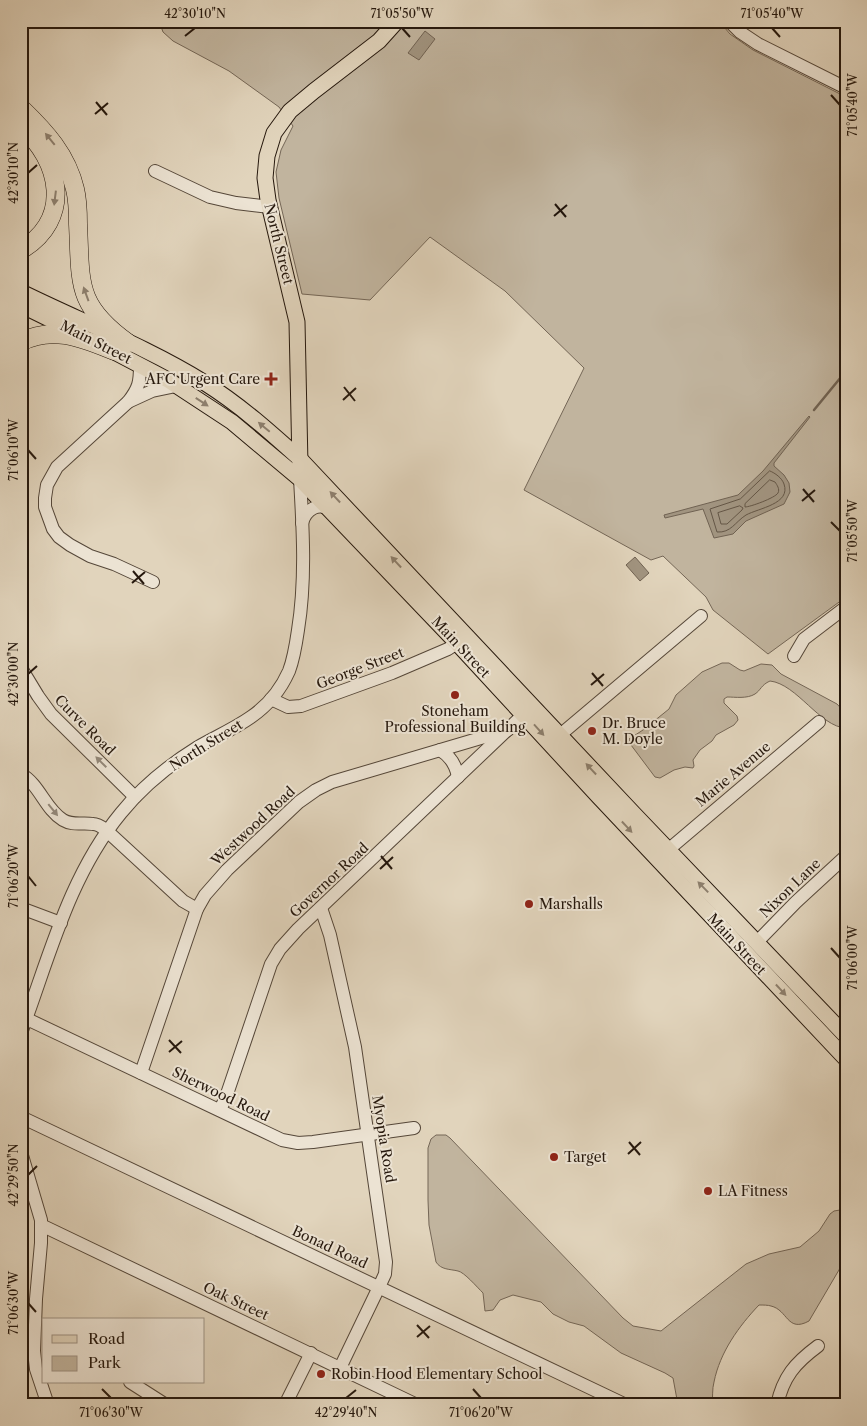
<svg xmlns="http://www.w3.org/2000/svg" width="867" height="1426" viewBox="0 0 867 1426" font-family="'Libre Caslon Text',serif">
	<rect width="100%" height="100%" fill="#e1d4bc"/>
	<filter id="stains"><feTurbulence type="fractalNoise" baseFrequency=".004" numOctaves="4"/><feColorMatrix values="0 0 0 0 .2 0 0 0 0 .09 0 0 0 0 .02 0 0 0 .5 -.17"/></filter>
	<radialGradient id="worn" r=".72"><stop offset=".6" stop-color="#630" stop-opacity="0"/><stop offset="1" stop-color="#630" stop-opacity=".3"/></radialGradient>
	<g fill="#c1b49e" stroke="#746656">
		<polygon points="159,21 719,21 730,34 753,50 846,97 846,597 768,654 713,610 706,597 663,556 651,560 524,490 584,368 505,291 430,237 370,300 302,294 279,198 276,172 281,150 293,126 279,107 229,71 173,41 163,32"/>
		<path d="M 722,663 L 729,663 L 740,670 L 744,671 L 761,664 L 772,665 L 781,674 L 837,704 C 844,711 846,718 846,728 C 820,727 797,684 770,681 C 761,685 761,690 755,694 C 747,699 735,697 727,697 L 724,699 L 724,703 L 737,716 L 738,720 L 734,725 L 716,735 L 712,741 L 700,750 L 693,760 L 694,766 L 693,768 L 685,767 L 674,770 L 660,778 L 655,777 L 631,745 L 629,739 L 643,730 L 669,709 L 676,695 L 702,672 Z"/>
		<path d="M 436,1135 L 446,1135 L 450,1138 L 623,1318 L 633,1326 L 661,1331 L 746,1264 L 769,1254 L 800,1247 L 819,1231 L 830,1214 L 834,1211 L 846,1209 L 846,1258 L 809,1321 C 787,1333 788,1310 771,1306 C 768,1305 763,1305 759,1305 C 739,1326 720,1352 714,1382 C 712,1389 713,1397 712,1405 L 678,1405 L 673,1378 L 665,1373 L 621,1353 L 584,1326 L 569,1322 L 553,1314 L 541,1302 L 513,1295 L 500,1300 L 493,1310 L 485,1311 L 483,1293 C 477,1287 464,1272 458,1271 C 450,1269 441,1270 436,1262 L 429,1225 L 428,1200 L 428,1148 L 431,1139 Z"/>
	</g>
	<g fill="#a19480" stroke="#706252">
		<polygon points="425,31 435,39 419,60 408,53"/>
		<polygon points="809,416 810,417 774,463 774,466 784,475 789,483 790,492 784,504 746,521 733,534 714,538 703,509 665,518 664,515 738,495 763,471"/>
		<polygon points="635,557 649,573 640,581 626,565"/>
	</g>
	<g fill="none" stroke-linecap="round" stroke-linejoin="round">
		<g stroke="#645646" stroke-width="1">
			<path d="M 770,471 C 775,473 782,478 784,484 C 791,504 759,508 746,515 C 735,522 731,533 717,532 L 710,509 L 740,499 Z"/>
			<path d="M 770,480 L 775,482 C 777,485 780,489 778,493 C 775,498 750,507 745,507 L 745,504 Z"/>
			<polygon points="740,506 743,508 742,510 727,524 721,524 718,513"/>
		</g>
		<polyline stroke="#706252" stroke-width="2.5" points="814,410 846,371"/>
		<defs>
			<g id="minor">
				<polyline points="729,21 740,32 758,44 846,88"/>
				<polyline points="155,171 210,197 236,203 270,207"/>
				<path d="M 140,365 C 140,382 139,388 128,402 L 57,467 L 47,485 L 45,498 L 45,507 L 53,529 L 59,537 L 70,545 L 90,556 L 114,564 L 153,582"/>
				<polyline points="128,402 152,391 176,386"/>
				<path d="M 302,523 C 306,509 319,501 332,511"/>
				<polyline points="794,656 804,639 846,607"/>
				<polyline points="21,668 38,696 51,714 135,797"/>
				<polyline points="271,699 288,707 301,706 392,673 448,649 457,643"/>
				<polyline points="560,735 701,616"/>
				<path d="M 440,750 C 450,756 456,765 458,777"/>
				<path d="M 21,774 C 40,785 45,809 63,820 C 73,826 83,822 93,824 C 99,824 103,828 107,831 L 183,901 L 197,909"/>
				<polyline points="668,850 819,722"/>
				<polyline points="21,908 61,923"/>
				<polyline points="321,908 330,935 355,1047 386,1262 385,1274 379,1287 340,1368"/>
				<polyline points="757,942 796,902 846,856"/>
				<polyline points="27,1019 282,1140 298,1143 313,1142 414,1128"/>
				<path d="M 21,1033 C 49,958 69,876 121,813 C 142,787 169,765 198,747 C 215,737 234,729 251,717 C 267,706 281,689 289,671 C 294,658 296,644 298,630 C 306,581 303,529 300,479"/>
				<polyline points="141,1073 197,909 205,895 227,870 299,802 316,790 332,782 508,730"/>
				<polyline points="220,1110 226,1097 271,964 280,949 298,929 524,714"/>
				<polyline points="21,1117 626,1405"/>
				<polyline points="21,1152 41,1220 41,1243 36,1299 34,1351 36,1369 48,1405"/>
				<polyline points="41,1225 417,1405"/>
				<polyline points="130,1382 166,1405"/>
				<polyline points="285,1405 311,1353"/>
				<path d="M 777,1405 C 783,1377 795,1363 818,1346"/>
			</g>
			<g id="major">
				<path d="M 21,292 C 82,322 147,347 205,383 C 240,405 270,432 300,459 L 634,814 L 846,1036"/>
				<polyline points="21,305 82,335"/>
				<polyline points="105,347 168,380 232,422 300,479 457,643 598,796 846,1059"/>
				<polyline points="300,465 297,322 268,200 265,178 267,156 274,133 290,111 314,91 379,41 397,21"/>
			</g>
			<g id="highway">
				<path d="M 21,108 C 46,132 67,155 75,189 C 78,201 78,212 78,224 C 81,283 75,305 128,343"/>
				<path d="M 21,126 C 61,161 73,219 21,250"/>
				<path d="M 21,342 C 53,325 84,339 114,351"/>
			</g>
		</defs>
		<use href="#minor" stroke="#554739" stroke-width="14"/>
		<use href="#major" stroke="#26180d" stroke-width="17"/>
		<use href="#highway" stroke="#26180d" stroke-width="19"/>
		<use href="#minor" stroke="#ece3d3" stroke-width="12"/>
		<use href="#major" stroke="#e1d4bc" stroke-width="15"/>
		<use href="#highway" stroke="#e1d4bc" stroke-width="18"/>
	</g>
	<defs><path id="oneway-solid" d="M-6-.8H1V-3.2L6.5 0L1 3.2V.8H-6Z" transform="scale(1.25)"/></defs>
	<g fill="#8d7f6d">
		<use href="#oneway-solid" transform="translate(50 139) rotate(-129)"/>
		<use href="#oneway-solid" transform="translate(55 198) rotate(97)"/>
		<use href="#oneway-solid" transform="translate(86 294) rotate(-110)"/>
		<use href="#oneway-solid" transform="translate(202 402) rotate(33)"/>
		<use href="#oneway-solid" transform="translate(264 427) rotate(-140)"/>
		<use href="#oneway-solid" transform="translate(335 497) rotate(-133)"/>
		<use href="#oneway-solid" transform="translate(396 562) rotate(-133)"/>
		<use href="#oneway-solid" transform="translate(539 730) rotate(48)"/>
		<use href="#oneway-solid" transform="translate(591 769) rotate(-133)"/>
		<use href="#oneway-solid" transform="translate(627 827) rotate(47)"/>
		<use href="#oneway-solid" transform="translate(703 887) rotate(-134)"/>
		<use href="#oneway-solid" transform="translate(781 990) rotate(47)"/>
	</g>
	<g fill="#93887a">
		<use href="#oneway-solid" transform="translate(101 762) rotate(-135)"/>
		<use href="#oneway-solid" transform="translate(53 810) rotate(51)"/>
	</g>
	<path fill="none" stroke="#26180d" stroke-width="2" d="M 402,28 L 410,37M 772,28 L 780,37M 185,36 L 195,28M 831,95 L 840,105M 96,102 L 107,115M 95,114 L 108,103M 28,173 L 37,165M 555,204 L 566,217M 554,216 L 567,205M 344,387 L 355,401M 343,400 L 356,388M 28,450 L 36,459M 803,489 L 814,502M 802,501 L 815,490M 831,522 L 840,531M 133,571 L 144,584M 132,583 L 145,572M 592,673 L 603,686M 28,674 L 37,666M 591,685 L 604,674M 381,856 L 392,869M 380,869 L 393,857M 28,876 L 36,886M 831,948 L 840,958M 169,1040 L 181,1053M 169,1052 L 182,1041M 629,1142 L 640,1155M 628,1154 L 641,1142M 28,1175 L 37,1166M 28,1303 L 36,1312M 417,1325 L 429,1338M 417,1337 L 430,1326M 102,1389 L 111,1398M 473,1389 L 481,1398M 346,1398 L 356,1390"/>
	<g fill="#8f2418" stroke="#ece3d3" stroke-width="2">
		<path d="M268.5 371.5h5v5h5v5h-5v5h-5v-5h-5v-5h5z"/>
		<circle cx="455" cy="695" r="5"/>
		<circle cx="592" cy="731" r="5"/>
		<circle cx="529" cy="904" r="5"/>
		<circle cx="554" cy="1157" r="5"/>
		<circle cx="708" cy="1191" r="5"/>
		<circle cx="321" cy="1374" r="5"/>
	</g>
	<g text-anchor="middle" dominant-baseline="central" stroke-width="4" stroke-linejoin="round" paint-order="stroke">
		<g font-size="14" fill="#26180d" stroke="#ece3d3">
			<text transform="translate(279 244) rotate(76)">North Street</text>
			<text transform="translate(96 342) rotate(27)">Main Street</text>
			<text transform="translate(461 647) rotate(47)">Main Street</text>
			<text transform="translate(360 668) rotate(-21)">George Street</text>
			<text transform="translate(85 725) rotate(45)">Curve Road</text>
			<text transform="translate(206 745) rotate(-32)">North Street</text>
			<text transform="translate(733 774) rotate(-40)">Marie Avenue</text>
			<text transform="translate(253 826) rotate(-43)">Westwood Road</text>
			<text transform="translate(329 880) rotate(-43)">Governor Road</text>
			<text transform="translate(790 888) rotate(-44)">Nixon Lane</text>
			<text transform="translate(737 944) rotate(47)">Main Street</text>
			<text transform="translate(221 1094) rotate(26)">Sherwood Road</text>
			<text transform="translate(384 1139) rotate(81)">Myopia Road</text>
			<text transform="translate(330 1247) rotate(25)">Bonad Road</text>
			<text transform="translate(236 1301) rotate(25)">Oak Street</text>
		</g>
		<g font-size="14" fill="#26180d" stroke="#ece3d3" text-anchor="start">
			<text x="260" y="379" text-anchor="end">AFC Urgent Care</text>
			<text x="455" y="711" text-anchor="middle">Stoneham<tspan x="455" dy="16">Professional Building</tspan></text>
			<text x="602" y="723">Dr. Bruce<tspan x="602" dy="16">M. Doyle</tspan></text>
			<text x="539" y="904">Marshalls</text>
			<text x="564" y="1157">Target</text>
			<text x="718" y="1191">LA Fitness</text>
			<text x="331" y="1374">Robin Hood Elementary School</text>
		</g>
	</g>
	<rect width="867" height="1426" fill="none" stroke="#e1d4bc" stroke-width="55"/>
	<rect x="42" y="1318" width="162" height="65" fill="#ece3d3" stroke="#9d9284"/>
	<rect x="52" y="1335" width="25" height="8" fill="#e1d4bc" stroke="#9d9284"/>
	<text x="88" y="1344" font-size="15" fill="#26180d">Road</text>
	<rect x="52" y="1356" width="25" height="15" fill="#c1b49e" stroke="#9d9284"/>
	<text x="88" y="1368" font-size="15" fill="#26180d">Park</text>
	<rect x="28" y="28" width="812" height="1370" fill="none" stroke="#26180d" stroke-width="2"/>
	<g font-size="12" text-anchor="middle" fill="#26180d">
		<text x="195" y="18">42°30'10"N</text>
		<text x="402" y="18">71°05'50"W</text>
		<text x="772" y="18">71°05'40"W</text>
		<text transform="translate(853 105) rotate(-90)" y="4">71°05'40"W</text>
		<text transform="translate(14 173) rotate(-90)" y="4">42°30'10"N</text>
		<text transform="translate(14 450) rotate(-90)" y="4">71°06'10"W</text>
		<text transform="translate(853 531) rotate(-90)" y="4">71°05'50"W</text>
		<text transform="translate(14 674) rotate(-90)" y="4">42°30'00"N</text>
		<text transform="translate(14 876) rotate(-90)" y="4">71°06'20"W</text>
		<text transform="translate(853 958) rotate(-90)" y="4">71°06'00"W</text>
		<text transform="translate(14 1175) rotate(-90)" y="4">42°29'50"N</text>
		<text transform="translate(14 1303) rotate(-90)" y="4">71°06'30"W</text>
		<text x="111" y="1417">71°06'30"W</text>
		<text x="346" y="1417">42°29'40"N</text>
		<text x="481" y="1417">71°06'20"W</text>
	</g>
	<rect width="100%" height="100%" filter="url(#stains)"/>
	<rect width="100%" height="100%" fill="url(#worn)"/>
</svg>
